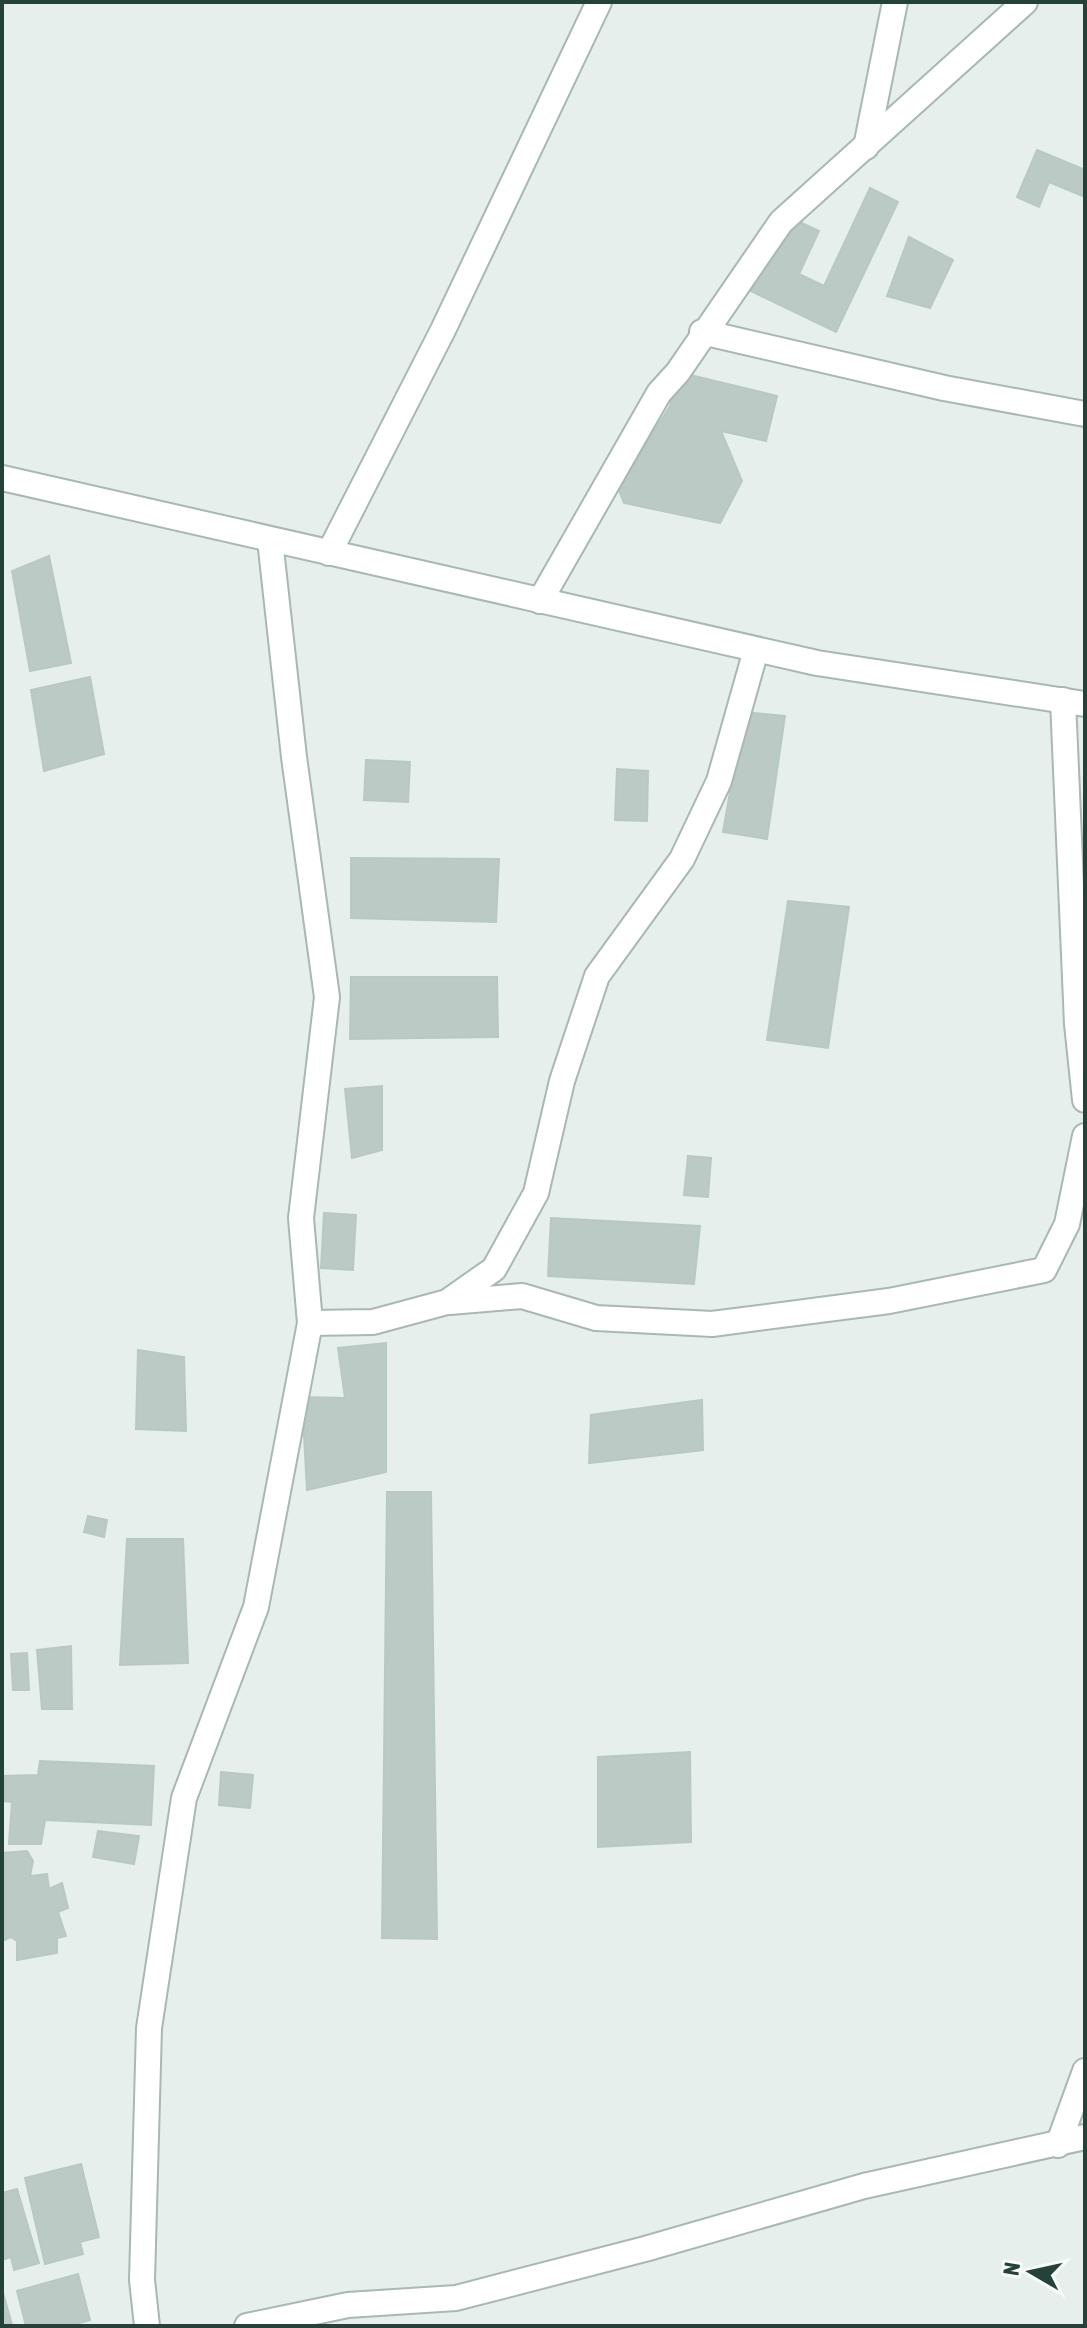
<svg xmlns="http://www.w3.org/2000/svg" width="1087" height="2328" viewBox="0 0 1087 2328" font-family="'Asap Condensed',sans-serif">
	<rect width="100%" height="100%" fill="#e6efeb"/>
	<g fill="#bbcac4" stroke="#b8c9c2" stroke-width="2">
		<polygon points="1037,150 1085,170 1085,197 1049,182 1039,207 1017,197"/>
		<polygon points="870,188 898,202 836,332 751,291 787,216 819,231 799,274 824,286"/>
		<polygon points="909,237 953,260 930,308 887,296"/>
		<polygon points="678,372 777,396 766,441 721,431 742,481 720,523 624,503 618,488 670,406"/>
		<polygon points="49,556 71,663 30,671 12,571"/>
		<polygon points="90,677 104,754 44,771 31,690"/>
		<polygon points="744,712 785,716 767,839 723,832"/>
		<polygon points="366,760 410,762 408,802 364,800"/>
		<polygon points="617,769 648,771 647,821 615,820"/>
		<polygon points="351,858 499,859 496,922 351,918"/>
		<polygon points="788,901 849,907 828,1048 767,1040"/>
		<polygon points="351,977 497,977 498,1037 350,1039"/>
		<polygon points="382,1086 382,1150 352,1158 345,1089"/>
		<polygon points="688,1156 711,1158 708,1197 684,1195"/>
		<polygon points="324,1213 356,1215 353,1270 321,1268"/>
		<polygon points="551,1218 700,1226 694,1284 548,1276"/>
		<polygon points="386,1343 386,1472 307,1490 302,1397 345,1398 338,1348"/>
		<polygon points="138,1350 184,1357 186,1431 136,1429"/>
		<polygon points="702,1400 703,1450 589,1463 591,1415"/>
		<polygon points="387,1492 431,1492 437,1939 382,1938"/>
		<polygon points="88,1516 107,1520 104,1537 84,1532"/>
		<polygon points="127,1539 183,1539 188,1663 120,1665"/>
		<polygon points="71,1646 72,1709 42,1709 37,1650"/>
		<polygon points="27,1653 29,1690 13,1690 11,1654"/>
		<polygon points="690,1752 691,1842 598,1847 598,1757"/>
		<polygon points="40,1761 154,1766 151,1825 45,1820 41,1844 9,1844 12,1802 2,1801 2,1776 38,1775"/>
		<polygon points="221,1772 253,1775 250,1808 219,1805"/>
		<polygon points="98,1831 139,1836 134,1864 93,1857"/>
		<polygon points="27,1851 33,1861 30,1876 47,1874 49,1889 62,1883 68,1908 58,1912 66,1936 57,1938 57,1953 17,1960 17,1941 11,1937 4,1940 2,1930 2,1853"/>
		<polygon points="81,2164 99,2237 80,2242 83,2254 45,2264 25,2178"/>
		<polygon points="17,2189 39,2263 14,2270 11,2257 2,2260 2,2193"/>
		<polygon points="78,2274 90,2320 69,2326 26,2326 17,2291"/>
		<polygon points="2,2289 12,2325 10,2326 2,2326"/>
	</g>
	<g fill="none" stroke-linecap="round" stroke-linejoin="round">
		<defs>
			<g id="street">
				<polyline points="866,147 895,2"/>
				<polyline points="702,332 944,388 1085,414"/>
				<polyline points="2,478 817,663 1085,704"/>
				<polyline points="329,553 443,330 599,2"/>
				<polyline points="540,601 659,393 678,372 781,222 1025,2"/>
				<polyline points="1063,700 1077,1024 1085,1100"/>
				<polyline points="450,1302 522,1296 596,1318 712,1324 889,1301 1044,1270 1067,1224 1085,1136"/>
				<polyline points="310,1323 373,1322 447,1302 494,1269 536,1193 562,1081 597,976 682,859 719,781 756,650"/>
				<polyline points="1058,2145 1085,2071"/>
				<polyline points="147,2326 142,2280 149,2028 184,1798 256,1607 310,1323 301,1218 327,997 294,757 270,540"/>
				<polyline points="247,2326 348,2305 456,2298 645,2249 864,2186 1085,2137"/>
			</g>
		</defs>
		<use href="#street" stroke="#a8b8b2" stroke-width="28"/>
		<use href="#street" stroke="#fff" stroke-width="24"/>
	</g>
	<rect width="1087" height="2328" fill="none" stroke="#24423a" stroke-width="8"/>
	<g transform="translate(1031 2272) rotate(279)" stroke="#f7fbf9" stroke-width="6" paint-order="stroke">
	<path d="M0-6L14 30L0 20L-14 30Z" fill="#24423a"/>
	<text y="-12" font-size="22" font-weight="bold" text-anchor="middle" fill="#24423a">N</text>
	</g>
</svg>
